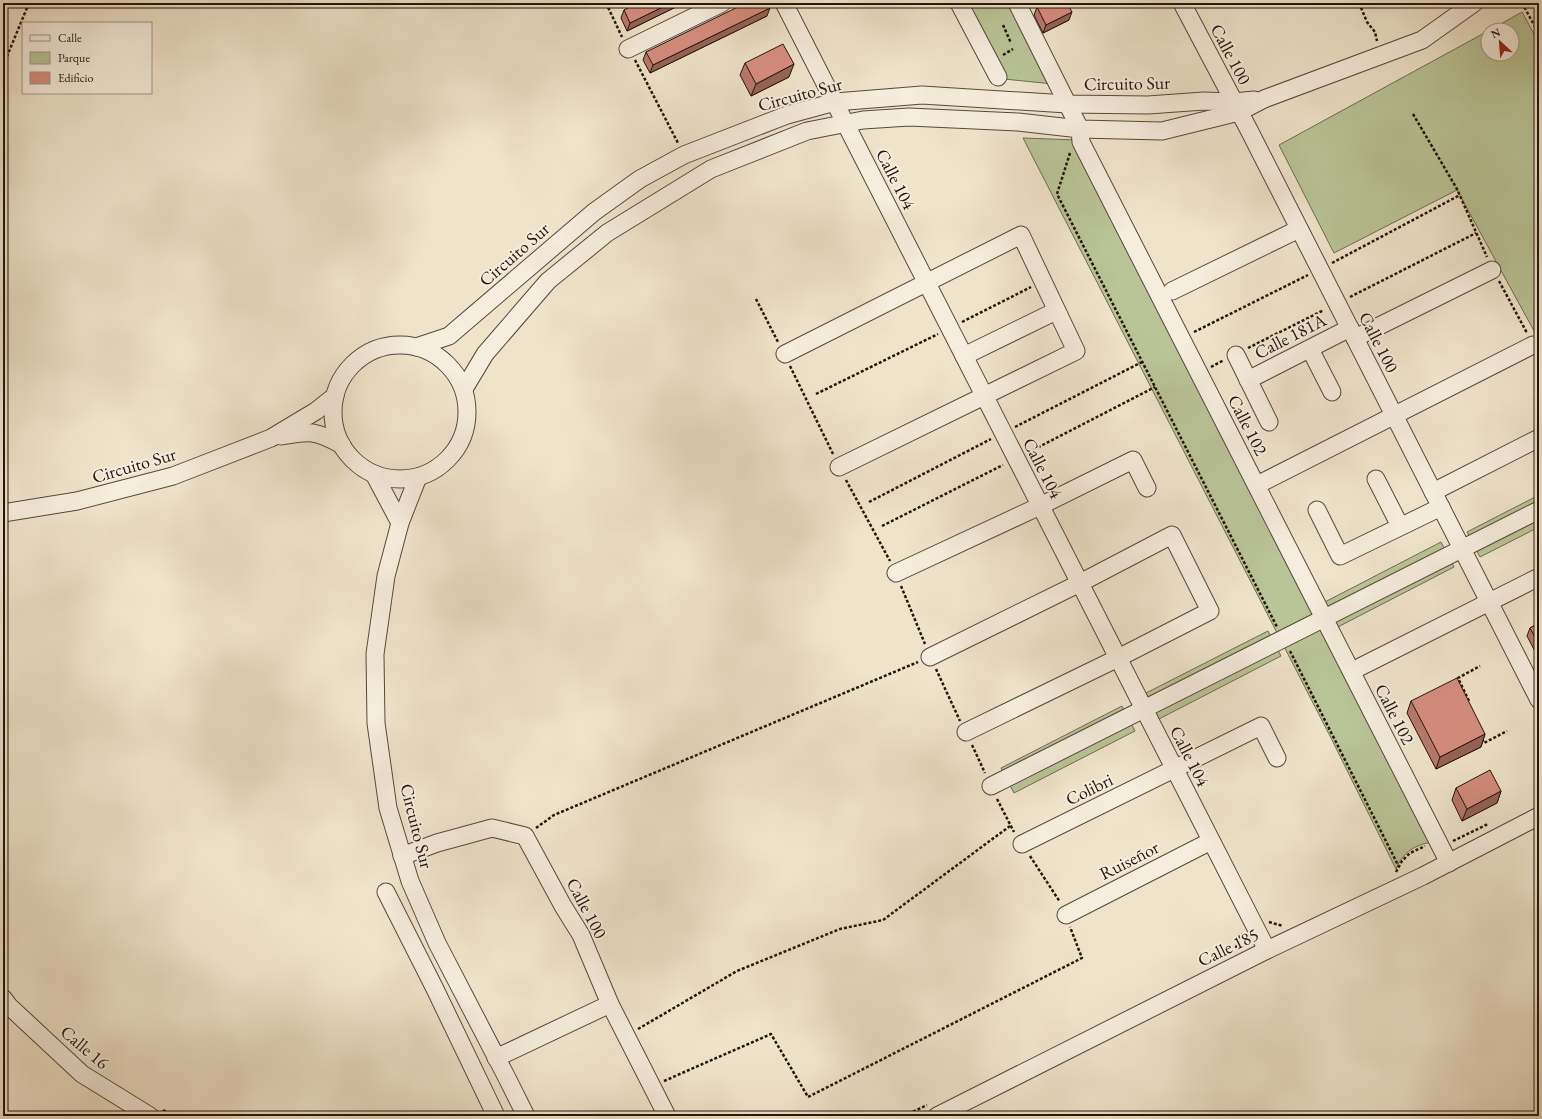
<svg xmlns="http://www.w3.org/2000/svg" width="1542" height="1119" viewBox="0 0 1542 1119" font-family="'EB Garamond',serif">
	<rect width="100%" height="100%" fill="#efe4ca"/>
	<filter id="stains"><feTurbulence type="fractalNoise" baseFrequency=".005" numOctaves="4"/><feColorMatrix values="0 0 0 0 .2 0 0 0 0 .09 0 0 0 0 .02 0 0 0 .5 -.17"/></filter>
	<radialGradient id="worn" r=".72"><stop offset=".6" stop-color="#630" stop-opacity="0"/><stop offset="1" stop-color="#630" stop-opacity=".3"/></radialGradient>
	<g fill="#b9c497" stroke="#6e6c52">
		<polygon points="964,3 1012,3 1053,84 1004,79"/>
		<polygon points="1522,12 1539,43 1539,340 1457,190 1334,253 1279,145 1488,31 1488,54 1512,54 1512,30 1490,30"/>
		<path d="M 1023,138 L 1077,140 L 1434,842 C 1416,844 1403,852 1396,869 L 1331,738 Z"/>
		<polygon points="1539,495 1539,527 1480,557 1467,532"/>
		<polygon points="1441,542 1454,567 1332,630 1319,605"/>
		<polygon points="1268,631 1281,656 1159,719 1146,693"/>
		<polygon points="1122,706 1135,731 1014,793 1001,768"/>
	</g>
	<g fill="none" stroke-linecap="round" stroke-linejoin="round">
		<defs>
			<g id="minor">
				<polyline points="784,3 1267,950"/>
				<polyline points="959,3 998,77"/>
				<polyline points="1017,3 1080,129 1081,142 1449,863"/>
				<polyline points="1182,3 1249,130 1539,700"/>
				<polyline points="628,49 722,3"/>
				<polyline points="1172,291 1299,229"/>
				<polyline points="1355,338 1492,270"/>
				<circle cx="400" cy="412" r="67"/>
				<polyline points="416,347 449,336 594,212 640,179 684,155 787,115 835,102 922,95 1067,104 1148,105 1204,101 1234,102 1254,100"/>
				<polyline points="1310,349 1332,392"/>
				<polyline points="785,354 1021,235 1076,351 839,467"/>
				<polyline points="1236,355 1269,422"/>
				<polyline points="964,356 1056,311"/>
				<polyline points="1248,380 1350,328"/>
				<polyline points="464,389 485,354 548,281 607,233 711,169 807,131 863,120 909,117 1018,122 1080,129 1162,131 1239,112 1264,99 1422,40 1474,3"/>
				<path d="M 281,436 C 310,431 315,430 342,445"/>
				<polyline points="374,474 400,523"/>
				<polyline points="418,477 400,523 386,576 375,654 376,723 388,808 410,881 437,943 506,1076 526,1116"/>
				<polyline points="1376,479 1400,526"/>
				<polyline points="1263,482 1533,345"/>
				<polyline points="1433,492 1539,438"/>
				<polyline points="1317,510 1340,556 1441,507"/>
				<polyline points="3,513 77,501 173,476 271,438 316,411 335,396"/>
				<polyline points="896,573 1040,506 1133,460 1147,488"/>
				<polyline points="930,657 1080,583 1172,535 1210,611 1118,658 966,732"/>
				<polyline points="1360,667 1539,577"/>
				<polyline points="991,786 1539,510"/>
				<polyline points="1022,844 1261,726 1277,758"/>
				<polyline points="402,856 437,843 492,828 525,836 563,906 581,935 610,1004 667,1116"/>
				<polyline points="386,892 435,989 496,1116"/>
				<polyline points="1066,915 1211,841"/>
				<polyline points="3,998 9,1006 82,1074 150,1116"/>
				<polyline points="496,1058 610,1004"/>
				<polyline points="937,1116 1267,950 1423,876 1539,816"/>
			</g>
		</defs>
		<use href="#minor" stroke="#56483c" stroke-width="19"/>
		<g stroke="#23140d" stroke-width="2.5" stroke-dasharray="3 2" stroke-linecap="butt">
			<polyline points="606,3 622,37"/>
			<polyline points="1359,3 1367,22 1375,32 1377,41"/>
			<polyline points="1522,3 1539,34"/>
			<polyline points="998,5 998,3"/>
			<polyline points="1003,25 1011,43"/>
			<polyline points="1003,55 1013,49"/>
			<polyline points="635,60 678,143"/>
			<polyline points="3,66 29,3"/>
			<polyline points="1413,114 1457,189 1487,257"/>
			<polyline points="1070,153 1057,194 1277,627"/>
			<polyline points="1332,263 1460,195"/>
			<polyline points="1499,281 1527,333"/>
			<polyline points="1350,297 1476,233"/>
			<polyline points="756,299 778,342"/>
			<polyline points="962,322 1031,287"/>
			<polyline points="1194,332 1308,275"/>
			<polyline points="1248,348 1324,310"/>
			<polyline points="790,366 833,454"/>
			<polyline points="1211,367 1224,360"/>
			<polyline points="816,394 938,334"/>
			<polyline points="1015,427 1142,362"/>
			<polyline points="1029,452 1155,387"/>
			<polyline points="846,480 890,561"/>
			<polyline points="869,502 991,439"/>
			<polyline points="882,526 1003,465"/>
			<polyline points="901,586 925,644"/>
			<polyline points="1290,651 1399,867"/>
			<polyline points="936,669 960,721"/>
			<polyline points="1469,701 1458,678 1480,666"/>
			<polyline points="1482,739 1484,743 1507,731"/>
			<polyline points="972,745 985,773"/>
			<polyline points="997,799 1014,832"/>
			<polyline points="536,828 554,815 918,662"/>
			<polyline points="1453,841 1488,824"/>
			<polyline points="1030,856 1060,902"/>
			<polyline points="1396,872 1402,861 1410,853 1425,846"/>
			<polyline points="1269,922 1283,926"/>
			<polyline points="1236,948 1240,935 1243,934"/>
			<polyline points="3,979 7,985"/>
			<polyline points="638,1029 737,971 840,929 883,920 1010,826"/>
			<polyline points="664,1081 771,1034 808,1097 1082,958 1070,927"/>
			<polyline points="163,1110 174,1116"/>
			<polyline points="904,1116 927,1105"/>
		</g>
		<use href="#minor" stroke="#f5eddd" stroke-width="17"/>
	</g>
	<g fill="#b8796c" stroke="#23140d">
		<polygon points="684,3 627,31 621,18 624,10"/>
		<polygon points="1037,7 1069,20 1043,33 1034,15"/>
		<polygon points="767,16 650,73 643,60 646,52"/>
		<polygon points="745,63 789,77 751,96 740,75"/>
		<polygon points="1539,623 1539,659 1527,636 1530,628"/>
		<polygon points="1411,701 1485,734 1481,747 1436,769 1407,713"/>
		<polygon points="1456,788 1501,791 1497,803 1462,821 1452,800"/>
	</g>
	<g fill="#966358" stroke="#23140d">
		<polygon points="671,3 684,3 627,31 630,23"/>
		<polygon points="770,8 767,16 650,73 653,65"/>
		<polygon points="1072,12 1069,20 1043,33 1046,25"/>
		<polygon points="794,64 789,77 751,96 756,84"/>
		<polygon points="1485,734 1481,747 1436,769 1440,757"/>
		<polygon points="1501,791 1497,803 1462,821 1467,809"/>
	</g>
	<g fill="#d68d7e" stroke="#23140d">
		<polygon points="637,3 671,3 630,23 624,10"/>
		<polygon points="746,3 768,3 770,8 653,65 646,52"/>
		<polygon points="1044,3 1067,3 1072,12 1046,25 1037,7"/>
		<polygon points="783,44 794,64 756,84 745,63"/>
		<polygon points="1539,623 1539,645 1530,628"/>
		<polygon points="1457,678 1485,734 1440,757 1411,701"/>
		<polygon points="1490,770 1501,791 1467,809 1456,788"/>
	</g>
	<g text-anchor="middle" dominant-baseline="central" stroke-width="4" stroke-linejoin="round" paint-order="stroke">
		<g font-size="18" fill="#23140d" stroke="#f5eddd">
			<text transform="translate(1231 54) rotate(62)">Calle 100</text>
			<text transform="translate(1127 83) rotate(-1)">Circuito Sur</text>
			<text transform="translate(800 94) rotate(-15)">Circuito Sur</text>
			<text transform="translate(896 179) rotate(63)">Calle 104</text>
			<text transform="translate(514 254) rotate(-41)">Circuito Sur</text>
			<text transform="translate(1290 336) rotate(-27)">Calle 181A</text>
			<text transform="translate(1379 342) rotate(63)">Calle 100</text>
			<text transform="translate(1248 425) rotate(63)">Calle 102</text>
			<text transform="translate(134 465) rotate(-16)">Circuito Sur</text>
			<text transform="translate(1043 468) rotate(63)">Calle 104</text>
			<text transform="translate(1395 714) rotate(63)">Calle 102</text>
			<text transform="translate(1190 756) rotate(63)">Calle 104</text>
			<text transform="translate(1089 789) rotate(-26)">Colibri</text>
			<text transform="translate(417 826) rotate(76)">Circuito Sur</text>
			<text transform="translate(1129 860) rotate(-27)">Ruiseñor</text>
			<text transform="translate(587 908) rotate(62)">Calle 100</text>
			<text transform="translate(1228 947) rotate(-26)">Calle 185</text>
			<text transform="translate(85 1047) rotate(40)">Calle 16</text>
		</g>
	</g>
	<rect width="1542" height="1119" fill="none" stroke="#efe4ca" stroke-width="16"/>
	<rect x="4" y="4" width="1534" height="1111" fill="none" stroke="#23140d" stroke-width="2"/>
	<rect x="8" y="8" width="1526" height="1103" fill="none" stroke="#23140d"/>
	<rect x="22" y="22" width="130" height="72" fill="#f5eddd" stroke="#a1968a"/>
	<rect x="30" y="35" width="20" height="6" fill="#f5eddd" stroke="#a1968a"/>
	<text x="58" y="42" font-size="12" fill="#23140d">Calle</text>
	<rect x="30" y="52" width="20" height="12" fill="#b9c497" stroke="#a1968a"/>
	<text x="58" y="62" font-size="12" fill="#23140d">Parque</text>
	<rect x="30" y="72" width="20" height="12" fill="#d68d7e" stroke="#a1968a"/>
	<text x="58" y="82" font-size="12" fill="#23140d">Edificio</text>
	<g transform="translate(1500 42) rotate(334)"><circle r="19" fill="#f5eddd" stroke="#a1968a"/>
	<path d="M0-3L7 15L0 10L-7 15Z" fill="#8f2418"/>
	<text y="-6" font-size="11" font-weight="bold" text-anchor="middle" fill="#23140d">N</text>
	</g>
	<rect width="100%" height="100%" filter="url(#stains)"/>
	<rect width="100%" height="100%" fill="url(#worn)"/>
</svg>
